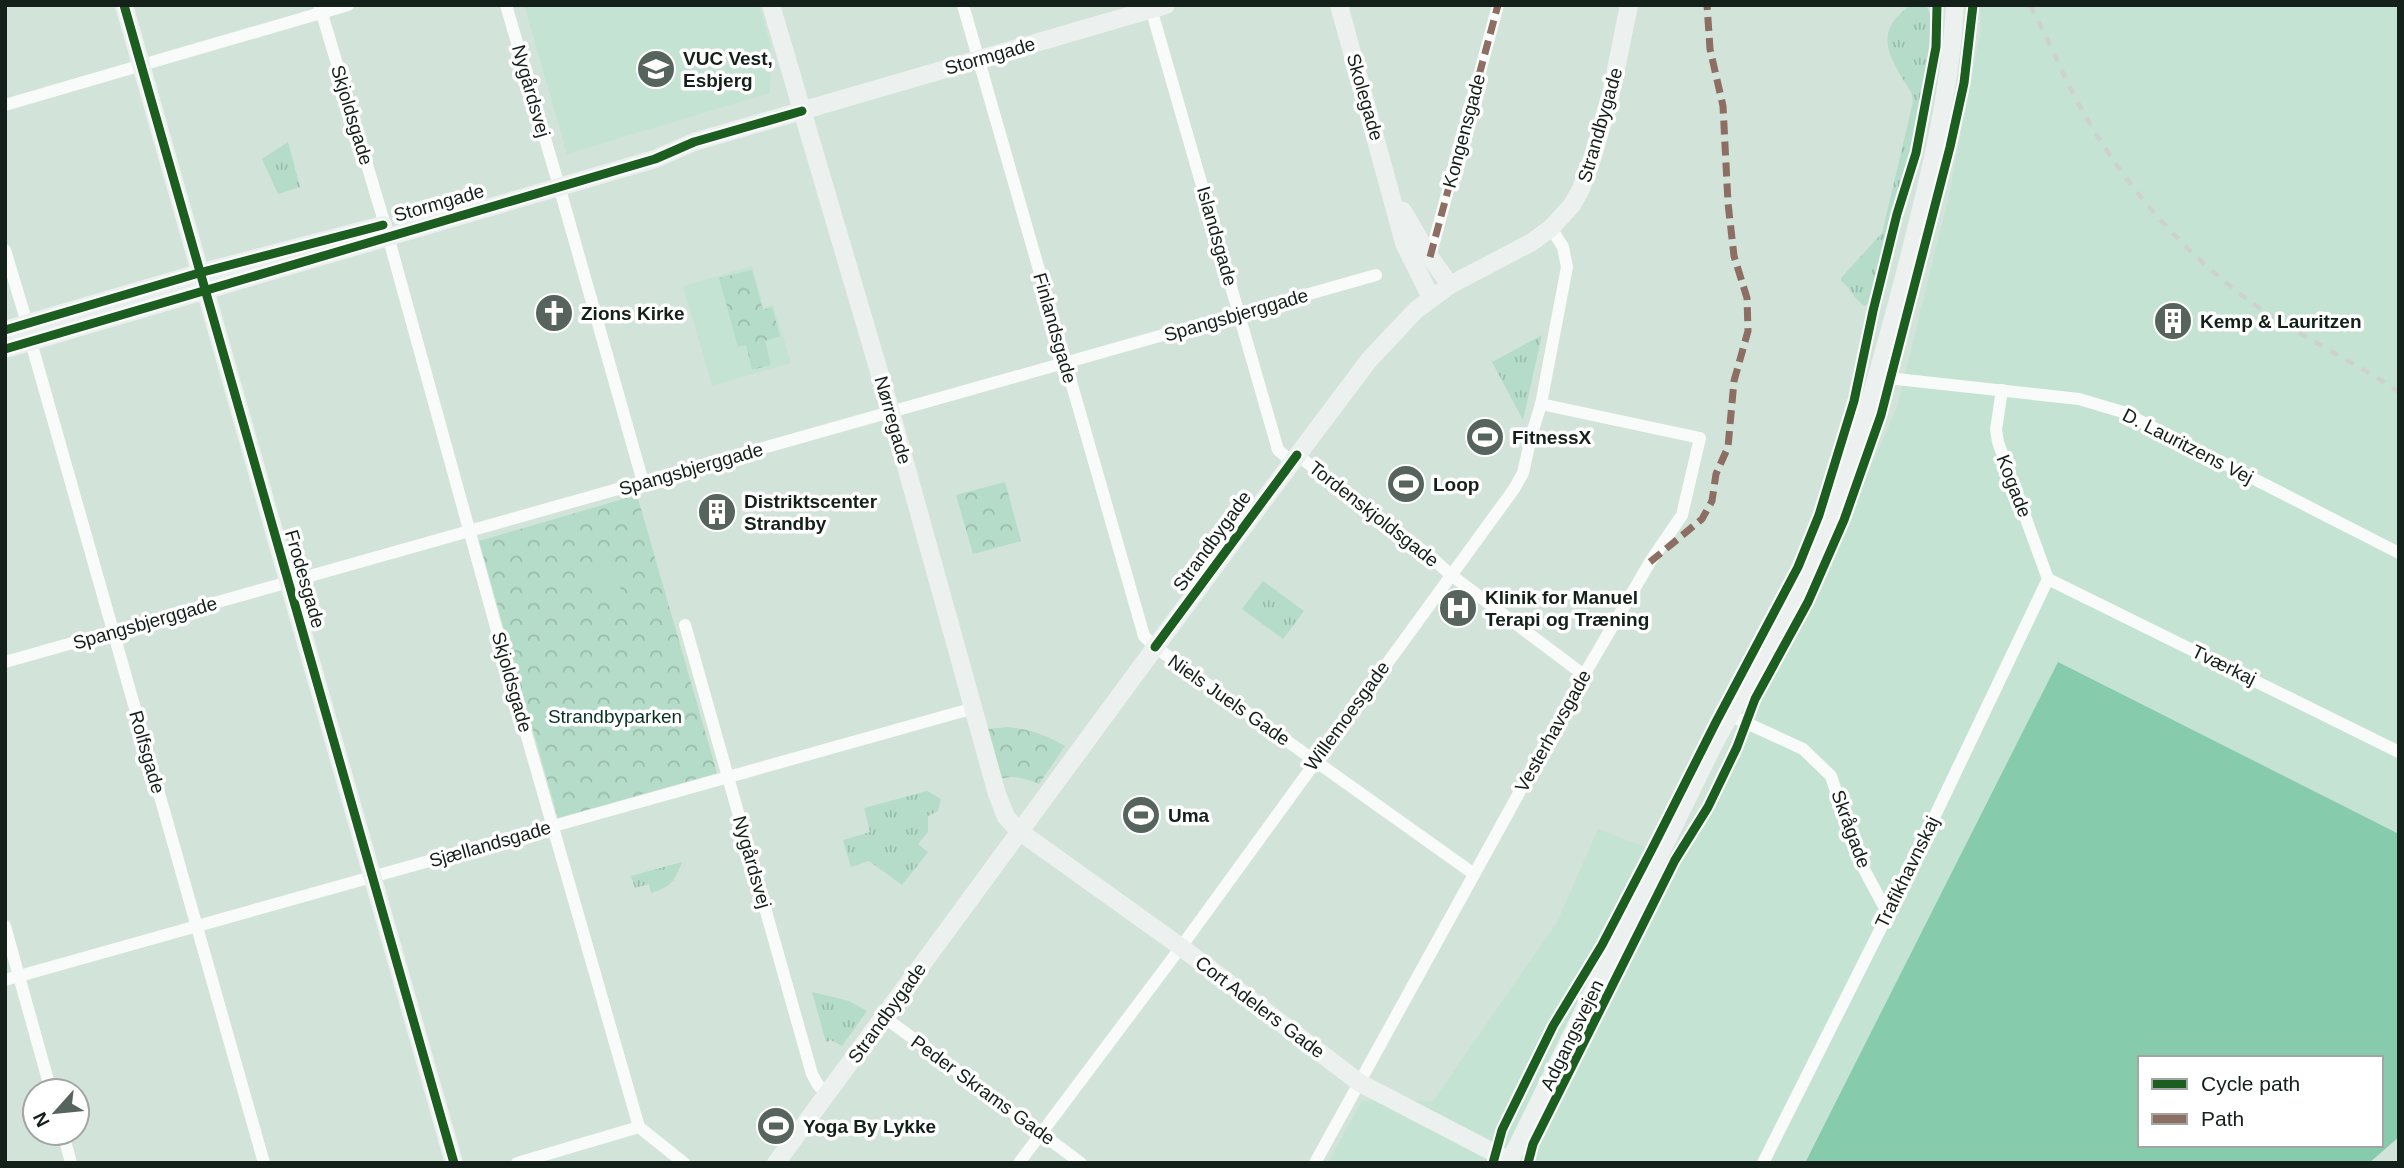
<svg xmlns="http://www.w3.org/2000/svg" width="2404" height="1168" viewBox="0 0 2404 1168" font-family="Helvetica,sans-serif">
	<defs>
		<pattern id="grass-tufts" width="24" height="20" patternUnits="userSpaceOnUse" patternTransform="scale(1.75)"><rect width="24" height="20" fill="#b4dcc8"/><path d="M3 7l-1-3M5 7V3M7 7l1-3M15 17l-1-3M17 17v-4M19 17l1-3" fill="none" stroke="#9abcab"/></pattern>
		<pattern id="park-crowns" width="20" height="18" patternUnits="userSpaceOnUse" patternTransform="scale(1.75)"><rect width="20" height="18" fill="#b4dcc8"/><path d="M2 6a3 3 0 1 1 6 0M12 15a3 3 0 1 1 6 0" fill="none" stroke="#9abcab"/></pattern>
	</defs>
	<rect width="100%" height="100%" fill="#d2e3da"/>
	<g fill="#c5e3d3">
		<polygon points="524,5 759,5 771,46 770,93 567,154"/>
		<polygon points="1980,5 2399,5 2399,834 2058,663 1805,1163 1328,1163 1362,1101 1433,1101 1557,922 1598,829 1677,859 1752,705 1832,555 1897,407 1949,195 1981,28"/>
		<polygon points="752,266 764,307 773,304 791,363 712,386 683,286"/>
	</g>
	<g fill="url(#grass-tufts)">
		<path d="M 1911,5 L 1926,5 L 1930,14 L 1930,41 L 1916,141 L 1899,189 L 1868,304 L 1865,306 C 1855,301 1852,289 1841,281 L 1841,278 L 1882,233 L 1913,102 L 1912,94 C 1892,60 1869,34 1911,5 Z"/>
		<polygon points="288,142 300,187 278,194 262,159"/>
		<polygon points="1542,335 1523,420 1492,362"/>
		<polygon points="1263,581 1304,611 1283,639 1242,609"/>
		<polygon points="927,791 941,799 938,811 928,816 928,832 918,844 928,852 902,885 869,861 851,867 843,840 870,832 864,808"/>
		<path d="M 682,862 C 674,881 673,886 651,893 L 649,884 L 635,888 L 631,876 Z"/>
		<polygon points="812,992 849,1001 867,1011 842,1046 831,1040 826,1042"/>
	</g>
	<g fill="url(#park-crowns)">
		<polygon points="752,270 763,310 772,307 780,336 765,341 771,365 752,370 746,345 738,347 719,278"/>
		<polygon points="1005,482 1021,541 973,554 956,495"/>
		<polygon points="637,495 717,773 558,818 479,541"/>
		<path d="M 1007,727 C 1029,729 1046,735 1065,746 L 1039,784 C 1025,778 1012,774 998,780 L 987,729 Z"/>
	</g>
	<polygon fill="#b4dcc8" points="612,560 622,594 595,602 585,568"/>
	<path fill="#86ccac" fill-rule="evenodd" d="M 2058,662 L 2399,834 L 2399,1137 L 2369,1163 L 1805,1163 ZM 2140,1058 L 2381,1058 L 2381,1145 L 2140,1145 Z"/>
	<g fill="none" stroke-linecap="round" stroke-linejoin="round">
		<g stroke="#f8fbf9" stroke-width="12">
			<polyline points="506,5 556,176"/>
			<polyline points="963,5 1144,636 1155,647 1474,874"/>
			<polyline points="1150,5 1278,450 1292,462"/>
			<polyline points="320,7 385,225"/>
			<polyline points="5,105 348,5"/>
			<polyline points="559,186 643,482"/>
			<polyline points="388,236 507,667 639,1127"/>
			<polyline points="5,250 27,323"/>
			<polyline points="1430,257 1498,5"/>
			<polyline points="31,342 264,1163"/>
			<polyline points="1878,377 2079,399 2123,412 2399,553"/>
			<polyline points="2002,390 1996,430 1998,442 2048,579"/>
			<polyline points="1297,455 1431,557 1451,575 1584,675"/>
			<polyline points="2048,579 2399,752"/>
			<polyline points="685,625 812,1074 818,1085 828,1094"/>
			<polyline points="5,662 1376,275"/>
			<polyline points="1729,715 1803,749 1831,776 1858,858 1888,914"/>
			<polyline points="5,926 51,1091"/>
			<polyline points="5,980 974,708"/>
			<polyline points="884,1017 1081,1163"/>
			<polyline points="63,1133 71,1163"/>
			<polyline points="517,1163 639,1127 684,1163"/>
			<polyline points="1019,1163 1181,947 1514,489 1523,473 1531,437 1541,404 1567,267 1563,247 1551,228"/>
			<polyline points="1315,1163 1584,675 1650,562 1682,515 1700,438 1541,404"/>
			<polyline points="1763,1163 1888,914 2048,579"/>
		</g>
		<g stroke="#ecf1ef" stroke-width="18">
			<polyline points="124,5 454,1163"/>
			<path d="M 771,5 L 891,412 L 997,794 L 1006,817 L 1019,831 L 1181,947 L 1360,1083 L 1510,1161 L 1711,750 C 1739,695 1775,644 1801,588 C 1847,489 1875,386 1903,281 C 1926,191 1950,99 1955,5"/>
			<polyline points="1339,5 1404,243 1431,298"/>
			<polyline points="1403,211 1430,257 1450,285"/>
			<polyline points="5,330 199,273 383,225"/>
			<polyline points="5,349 655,159 694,142 1166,5"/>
			<polyline points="776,1163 1254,513 1369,360 1416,310 1450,285 1532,242 1551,228 1572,205 1581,189 1593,156 1611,94 1629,5"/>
		</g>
		<path stroke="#cdd2cf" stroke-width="4.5" stroke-dasharray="9 9" stroke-linecap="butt" d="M 2030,5 C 2051,44 2067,86 2090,124 C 2132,195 2190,259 2258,307 C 2303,338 2353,361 2399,392"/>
		<g stroke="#8d6e63" stroke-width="7" stroke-dasharray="14 7" stroke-linecap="butt">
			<polyline points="1430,257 1498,5"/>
			<polyline points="1650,562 1702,519 1712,501 1716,474 1728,447 1734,381 1748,331 1747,298 1734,256 1728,203 1723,106 1710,49 1707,5"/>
		</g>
		<defs>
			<g id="cycleway">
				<polyline points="124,5 454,1163"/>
				<polyline points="5,330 199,273 383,225"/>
				<polyline points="5,349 655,159 694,142 802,111"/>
				<polyline points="1155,647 1297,455"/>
				<polyline points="1493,1163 1502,1130 1553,1026 1602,945 1652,849 1716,722 1798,567 1819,515 1854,401 1873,311 1897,214 1916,153 1936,47 1937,5"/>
				<polyline points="1528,1163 1533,1144 1675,860 1708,807 1737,747 1755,699 1808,602 1844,520 1881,415 1950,147 1964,83 1973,5"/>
			</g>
		</defs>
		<use href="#cycleway" stroke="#fff" stroke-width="13"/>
		<use href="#cycleway" stroke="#1b5e20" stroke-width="9"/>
	</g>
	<defs>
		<symbol id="school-disc" viewBox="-11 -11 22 22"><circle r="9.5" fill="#56645d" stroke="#fff"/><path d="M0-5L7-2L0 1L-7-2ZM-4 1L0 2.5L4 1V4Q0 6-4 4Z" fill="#fff"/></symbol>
		<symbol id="church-disc" viewBox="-11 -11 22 22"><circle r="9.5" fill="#56645d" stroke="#fff"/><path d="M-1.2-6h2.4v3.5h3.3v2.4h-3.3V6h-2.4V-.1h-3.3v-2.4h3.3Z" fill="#fff"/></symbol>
		<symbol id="building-disc" viewBox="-11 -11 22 22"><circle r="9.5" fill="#56645d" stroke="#fff"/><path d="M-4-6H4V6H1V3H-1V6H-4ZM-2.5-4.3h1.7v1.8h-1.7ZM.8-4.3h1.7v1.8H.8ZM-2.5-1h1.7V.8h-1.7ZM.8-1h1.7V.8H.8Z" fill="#fff"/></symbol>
		<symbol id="stadium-disc" viewBox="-11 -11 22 22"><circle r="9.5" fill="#56645d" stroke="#fff"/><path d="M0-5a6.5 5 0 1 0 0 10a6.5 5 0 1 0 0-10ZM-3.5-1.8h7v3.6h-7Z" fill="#fff"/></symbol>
		<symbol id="hospital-disc" viewBox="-11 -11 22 22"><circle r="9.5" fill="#56645d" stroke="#fff"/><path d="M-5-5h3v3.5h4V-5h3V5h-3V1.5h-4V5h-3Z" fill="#fff"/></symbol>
	</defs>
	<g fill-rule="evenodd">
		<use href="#school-disc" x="634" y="47" width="44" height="44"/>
		<use href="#church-disc" x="532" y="291" width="44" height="44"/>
		<use href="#building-disc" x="2151" y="299" width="44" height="44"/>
		<use href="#stadium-disc" x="1463" y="415" width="44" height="44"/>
		<use href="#stadium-disc" x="1384" y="462" width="44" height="44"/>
		<use href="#building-disc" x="695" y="490" width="44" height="44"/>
		<use href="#hospital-disc" x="1436" y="586" width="44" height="44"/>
		<use href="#stadium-disc" x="1119" y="793" width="44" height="44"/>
		<use href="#stadium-disc" x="754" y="1104" width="44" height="44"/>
	</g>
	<g text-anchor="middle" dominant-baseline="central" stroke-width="7" stroke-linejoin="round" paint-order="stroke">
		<g font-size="19" fill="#14201a" stroke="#fff">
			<text transform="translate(990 56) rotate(-16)">Stormgade</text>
			<text transform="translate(531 91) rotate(74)">Nygårdsvej</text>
			<text transform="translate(1365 97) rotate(74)">Skolegade</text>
			<text transform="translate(352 115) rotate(73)">Skjoldsgade</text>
			<text transform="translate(1600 125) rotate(-74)">Strandbygade</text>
			<text transform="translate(1464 131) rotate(-75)">Kongensgade</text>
			<text transform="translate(439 203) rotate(-16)">Stormgade</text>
			<text transform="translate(1217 236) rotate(74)">Islandsgade</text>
			<text transform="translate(1236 315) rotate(-16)">Spangsbjerggade</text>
			<text transform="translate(1055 328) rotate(74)">Finlandsgade</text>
			<text transform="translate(893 420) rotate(74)">Nørregade</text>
			<text transform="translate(2188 446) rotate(27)">D. Lauritzens Vej</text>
			<text transform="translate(691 469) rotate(-16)">Spangsbjerggade</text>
			<text transform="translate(2014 486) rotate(69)">Kogade</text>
			<text transform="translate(1374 514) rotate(38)">Tordenskjoldsgade</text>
			<text transform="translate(1212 541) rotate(-54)">Strandbygade</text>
			<text transform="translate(305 579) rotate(74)">Frodesgade</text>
			<text transform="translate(145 623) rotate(-16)">Spangsbjerggade</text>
			<text transform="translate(2224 665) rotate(26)">Tværkaj</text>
			<text transform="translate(512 682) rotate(74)">Skjoldsgade</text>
			<text transform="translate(1229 700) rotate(35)">Niels Juels Gade</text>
			<text transform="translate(1347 716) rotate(-54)">Willemoesgade</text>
			<text transform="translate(1553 731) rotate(-61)">Vesterhavsgade</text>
			<text transform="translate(147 752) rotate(74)">Rolfsgade</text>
			<text transform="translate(1851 829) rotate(70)">Skrågade</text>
			<text transform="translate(490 844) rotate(-16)">Sjællandsgade</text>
			<text transform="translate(752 862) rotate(74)">Nygårdsvej</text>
			<text transform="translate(1907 872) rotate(-64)">Trafikhavnskaj</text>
			<text transform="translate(1260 1007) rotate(37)">Cort Adelers Gade</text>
			<text transform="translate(887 1013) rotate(-54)">Strandbygade</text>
			<text transform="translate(1572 1035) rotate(-64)">Adgangsvejen</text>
			<text transform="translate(983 1090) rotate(36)">Peder Skrams Gade</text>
		</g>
		<g font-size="19" font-weight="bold" fill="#14201a" stroke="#fff" text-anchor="start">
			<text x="683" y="58">VUC Vest,<tspan x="683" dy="22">Esbjerg</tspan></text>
			<text x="581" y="313">Zions Kirke</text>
			<text x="2200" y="321">Kemp &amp; Lauritzen</text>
			<text x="1512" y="437">FitnessX</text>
			<text x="1433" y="484">Loop</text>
			<text x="744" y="501">Distriktscenter<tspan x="744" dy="22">Strandby</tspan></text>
			<text x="1485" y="597">Klinik for Manuel<tspan x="1485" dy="22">Terapi og Træning</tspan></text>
			<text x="1168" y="815">Uma</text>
			<text x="803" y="1126">Yoga By Lykke</text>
		</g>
		<g font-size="19" fill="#073222" stroke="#fff">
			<text x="615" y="716">Strandbyparken</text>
		</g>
	</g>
	<rect width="2404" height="1168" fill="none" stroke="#14201a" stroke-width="14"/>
	<rect x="2138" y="1056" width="245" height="91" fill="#ffffff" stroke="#a1a6a3" stroke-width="2"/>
	<rect x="2152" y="1079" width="35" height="10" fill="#1b5e20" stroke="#a1a6a3" stroke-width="2"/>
	<text x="2201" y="1091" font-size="21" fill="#14201a">Cycle path</text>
	<rect x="2152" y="1114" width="35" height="10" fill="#8d6e63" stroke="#a1a6a3" stroke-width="2"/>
	<text x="2201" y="1126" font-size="21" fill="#14201a">Path</text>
	<g transform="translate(56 1112) rotate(243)"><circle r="33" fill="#ffffff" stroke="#a1a6a3" stroke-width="2"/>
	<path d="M0-5L12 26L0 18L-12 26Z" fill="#56645d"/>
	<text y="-10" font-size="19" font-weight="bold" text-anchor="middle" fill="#14201a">N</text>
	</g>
</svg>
